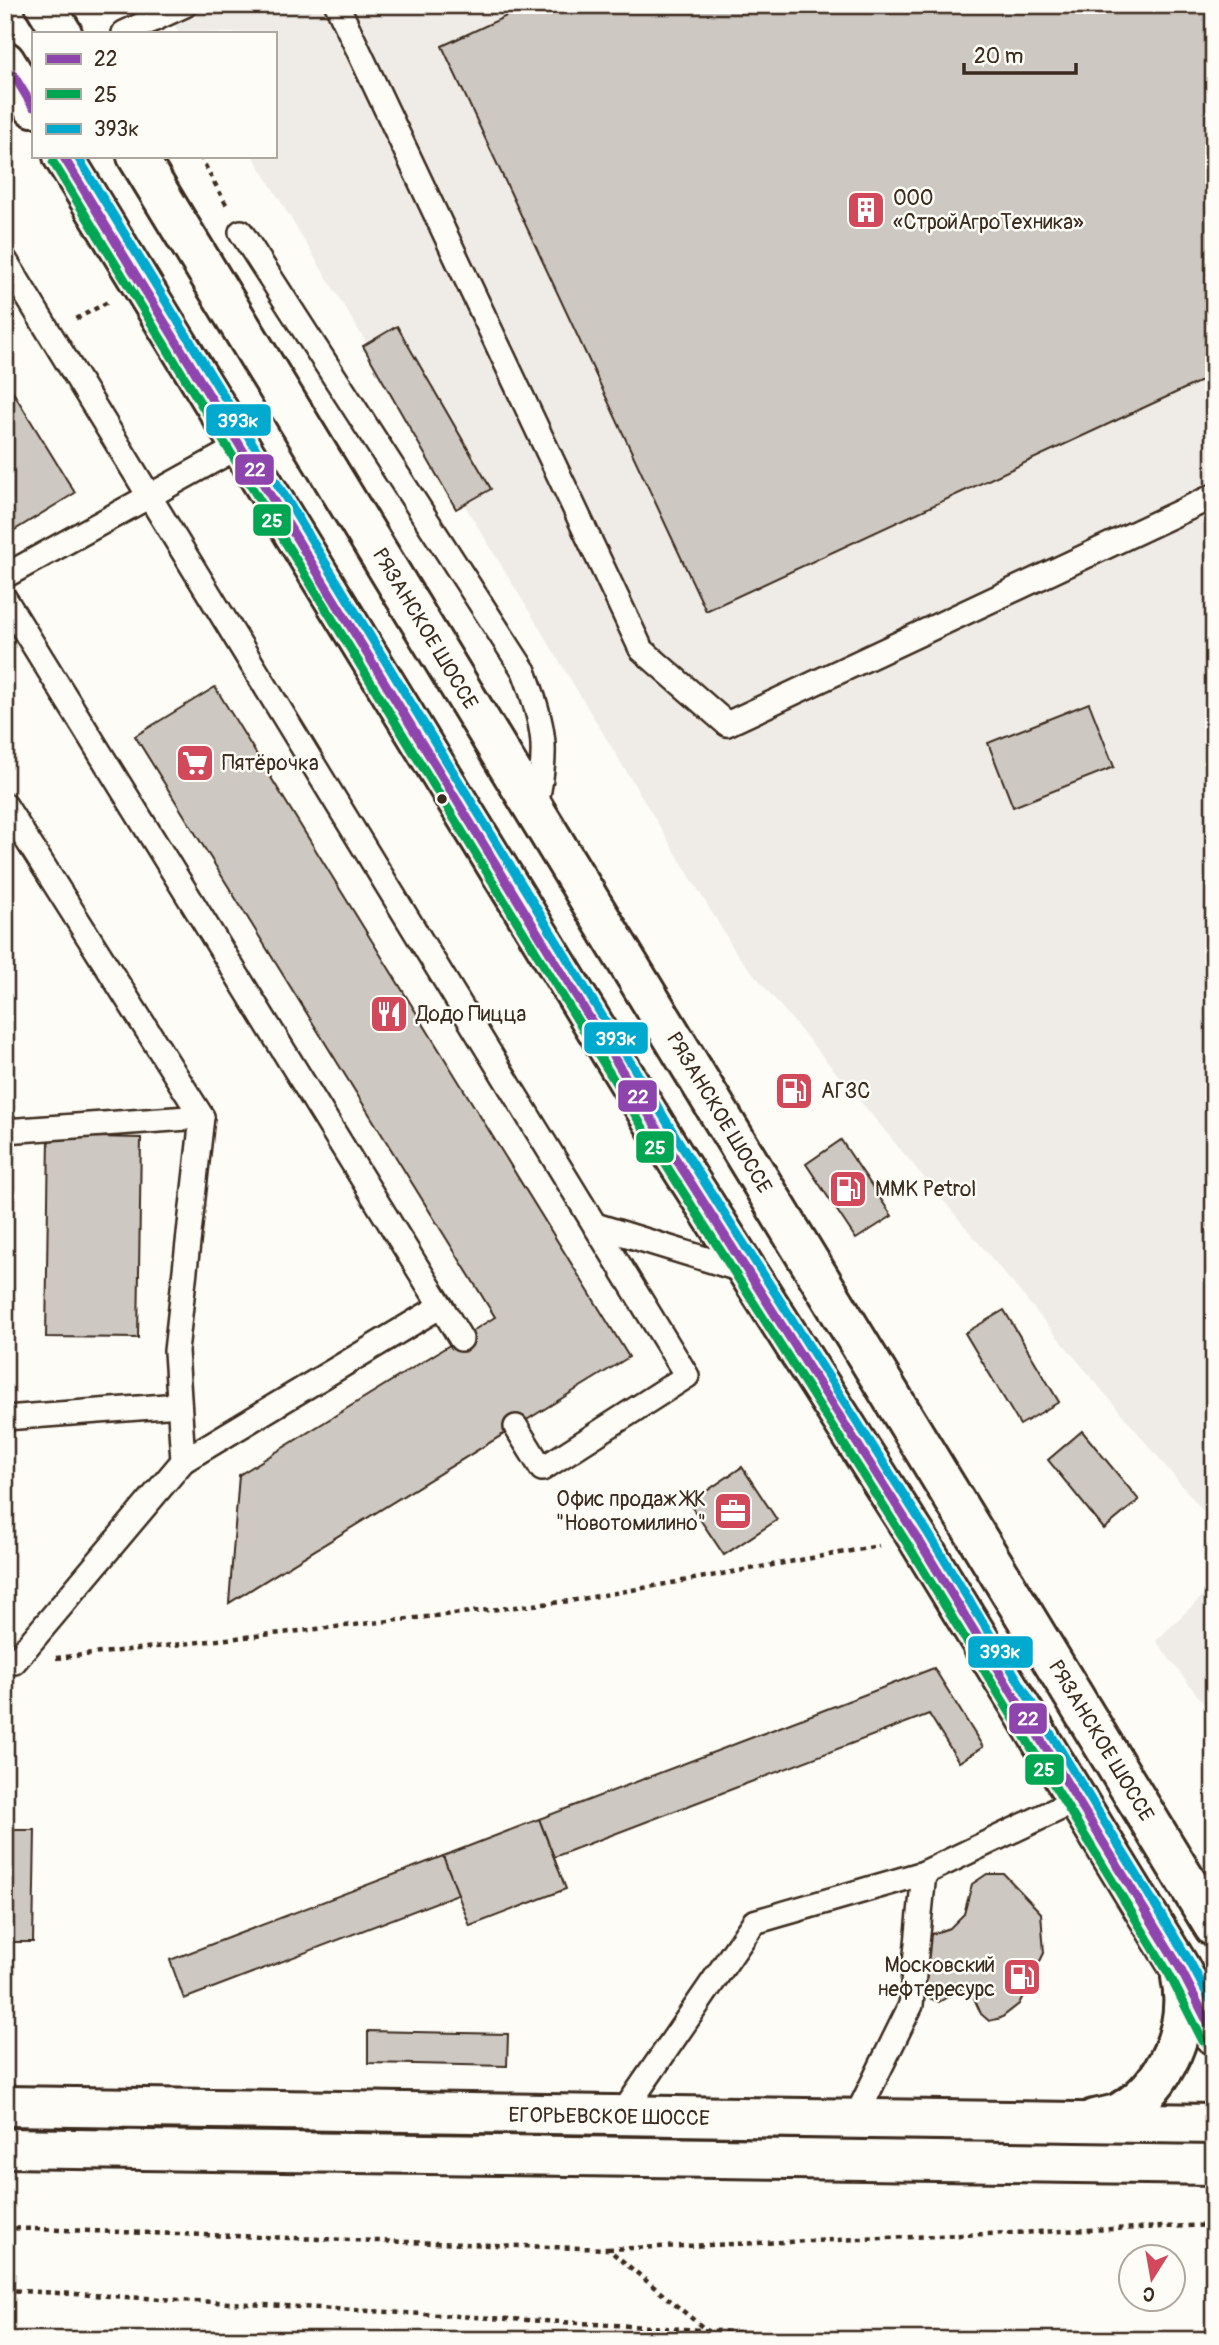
<svg xmlns="http://www.w3.org/2000/svg" width="1219" height="2345" viewBox="0 0 1219 2345" font-family="Pangolin,sans-serif">
	<rect width="100%" height="100%" fill="#fdfcf7"/>
	<filter id="ink" filterUnits="userSpaceOnUse"><feTurbulence type="fractalNoise" baseFrequency=".0143" numOctaves="2"/><feDisplacementMap in="SourceGraphic" scale="14" xChannelSelector="R" yChannelSelector="G"/><feConvolveMatrix kernelMatrix="1 2 1 2 8 2 1 2 1" color-interpolation-filters="sRGB"/></filter>
	<g filter="url(#ink)">
		<g fill="#efece7">
			<polygon points="162,5 1214,5 1214,1524 737,954 253,156 275,156 275,33 179,33"/>
			<polygon points="1212,1587 1214,1588 1214,1717 1156,1641"/>
		</g>
		<g fill="#cdc8c2" stroke="#3b2a1e" stroke-width="2">
			<polygon points="530,5 1214,5 1214,375 706,611 442,46"/>
			<polygon points="397,326 491,489 456,509 363,346"/>
			<polygon points="5,379 75,493 5,536"/>
			<polygon points="215,687 629,1357 229,1603 239,1475 495,1317 135,736"/>
			<polygon points="1089,703 1114,767 1013,807 988,743"/>
			<polygon points="49,1136 141,1138 138,1338 46,1337"/>
			<polygon points="841,1140 892,1216 856,1239 806,1164"/>
			<polygon points="1004,1310 1059,1402 1020,1425 965,1333"/>
			<polygon points="1082,1431 1139,1500 1104,1529 1048,1460"/>
			<polygon points="742,1467 777,1520 724,1555 689,1503"/>
			<polygon points="934,1668 983,1747 959,1762 929,1714 554,1857 539,1819"/>
			<polygon points="539,1819 566,1889 470,1926 443,1856"/>
			<polygon points="5,1830 35,1830 33,1942 5,1942"/>
			<polygon points="443,1856 458,1894 184,1999 170,1960"/>
			<polygon points="987,1874 1004,1874 1041,1913 1044,1953 1019,2004 1001,2018 989,2021 981,2014 973,1996 963,1988 939,2002 929,1998 921,1981 929,1935 950,1928 964,1914 972,1884"/>
			<polygon points="368,2031 508,2034 507,2066 368,2063"/>
		</g>
		<g fill="none" stroke-linecap="round" stroke-linejoin="round">
			<defs>
				<g id="service">
					<polyline points="337,5 641,649 727,724 1214,496"/>
					<polyline points="124,33 185,5"/>
					<path d="M 241,232 L 524,671 C 545,727 549,751 535,809"/>
					<polyline points="5,260 687,1376 542,1469 516,1427"/>
					<polyline points="5,576 240,446"/>
					<polyline points="5,599 441,1306 183,1461"/>
					<polyline points="5,805 202,1117"/>
					<polyline points="5,1131 202,1117 176,1351 183,1461 14,1662"/>
					<polyline points="595,1225 748,1272"/>
					<polyline points="441,1306 461,1339"/>
					<polyline points="5,1418 179,1405"/>
					<polyline points="620,2117 754,1922 924,1873 1075,1801"/>
					<polyline points="854,2121 911,2005 924,1873"/>
				</g>
				<g id="primary">
					<polyline points="45,5 62,33"/>
					<polyline points="5,61 33,107"/>
					<polyline points="63,156 674,1156 918,1539 1180,1968 1214,2035"/>
					<polyline points="137,156 1214,1927"/>
					<polyline points="5,2106 1214,2124"/>
					<path d="M 1094,2119 C 1103,2117 1113,2116 1121,2112 C 1167,2085 1191,2027 1181,1977"/>
					<polyline points="5,2148 1214,2165"/>
				</g>
			</defs>
			<use href="#service" stroke="#3b2a1e" stroke-width="28"/>
			<use href="#primary" stroke="#3b2a1e" stroke-width="44"/>
			<g stroke="#3b2a1e" stroke-width="4.5" stroke-dasharray="5 5" stroke-linecap="butt">
				<polyline points="200,156 227,206"/>
				<polyline points="76,319 108,302"/>
				<polyline points="56,1658 570,1601 879,1546"/>
				<polyline points="5,2228 608,2249 706,2330"/>
				<polyline points="608,2249 1214,2225"/>
				<polyline points="5,2290 770,2334 774,2340"/>
			</g>
			<use href="#service" stroke="#fdfcf7" stroke-width="23"/>
			<use href="#primary" stroke="#fdfcf7" stroke-width="38"/>
			<defs>
				<g id="bus-1">
					<polyline points="5,61 33,107"/>
					<polyline points="63,156 674,1156 918,1539 1180,1968 1214,2035"/>
				</g>
				<polyline id="bus-2" points="53,162 664,1162 908,1545 1169,1974 1203,2041"/>
				<polyline id="bus-3" points="77,156 684,1150 928,1533 1190,1962 1214,2007"/>
			</defs>
			<use href="#bus-1" stroke="#fdfcf7" stroke-width="14"/>
			<use href="#bus-2" stroke="#fdfcf7" stroke-width="14"/>
			<use href="#bus-3" stroke="#fdfcf7" stroke-width="14"/>
			<use href="#bus-1" stroke="#8e44ad" stroke-width="9"/>
			<use href="#bus-2" stroke="#00a651" stroke-width="9"/>
			<use href="#bus-3" stroke="#00a9ce" stroke-width="9"/>
		</g>
	</g>
	<defs>
		<symbol id="building-square" viewBox="-11 -11 22 22"><rect x="-9" y="-9" width="18" height="18" rx="4" fill="#d1495b" stroke="#fdfcf7"/><path d="M-4-6H4V6H1V3H-1V6H-4ZM-2.5-4.3h1.7v1.8h-1.7ZM.8-4.3h1.7v1.8H.8ZM-2.5-1h1.7V.8h-1.7ZM.8-1h1.7V.8H.8Z" fill="#fff"/></symbol>
		<symbol id="supermarket-square" viewBox="-11 -11 22 22"><rect x="-9" y="-9" width="18" height="18" rx="4" fill="#d1495b" stroke="#fdfcf7"/><path d="M-6-5.5h2.5l.6 2H6L4.5 2H-2.5L-4.4-4H-6ZM-1.5 3.2a1.3 1.3 0 1 0 .1 0ZM3 3.2a1.3 1.3 0 1 0 .1 0Z" fill="#fff"/></symbol>
		<symbol id="restaurant-square" viewBox="-11 -11 22 22"><rect x="-9" y="-9" width="18" height="18" rx="4" fill="#d1495b" stroke="#fdfcf7"/><path d="M-5-6h1v4h1v-4h1v4h1v-4h1v5L-1.5 .5V6h-2V.5L-5-1ZM5-6V6H3V1.5H1.5Q1.5-4 5-6Z" fill="#fff"/></symbol>
		<symbol id="fuel-square" viewBox="-11 -11 22 22"><rect x="-9" y="-9" width="18" height="18" rx="4" fill="#d1495b" stroke="#fdfcf7"/><path d="M-5.5-6h7V0h2V4h1.3V-2.5L3-4.5l.8-.8L6-3V5H2.5V1h-1V6h-7ZM-4.2-4.7v3.2H.2V-4.7Z" fill="#fff"/></symbol>
		<symbol id="office-square" viewBox="-11 -11 22 22"><rect x="-9" y="-9" width="18" height="18" rx="4" fill="#d1495b" stroke="#fdfcf7"/><path d="M-6-3h4V-5.5h4V-3h4V5H-6ZM-1-4.5V-3h2v-1.5ZM-6 0V1H6V0Z" fill="#fff"/></symbol>
	</defs>
	<g fill-rule="evenodd">
		<use href="#building-square" x="844" y="188" width="44" height="44"/>
		<use href="#supermarket-square" x="173" y="741" width="44" height="44"/>
		<use href="#restaurant-square" x="367" y="992" width="44" height="44"/>
		<use href="#fuel-square" x="772" y="1069" width="44" height="44"/>
		<use href="#fuel-square" x="826" y="1167" width="44" height="44"/>
		<use href="#office-square" x="711" y="1489" width="44" height="44"/>
		<use href="#fuel-square" x="1000" y="1955" width="44" height="44"/>
	</g>
	<circle fill="#3b2a1e" stroke="#fdfcf7" stroke-width="2.5" cx="442" cy="799" r="6"/>
	<g text-anchor="middle" dominant-baseline="central" stroke-width="5" stroke-linejoin="round" paint-order="stroke">
		<g font-size="21" fill="#3b2a1e" stroke="#fdfcf7" text-anchor="start">
			<text x="893" y="198">ООО<tspan x="893" dy="24">«СтройАгроТехника»</tspan></text>
			<text x="222" y="763">Пятёрочка</text>
			<text x="416" y="1014">Додо Пицца</text>
			<text x="821" y="1091">АГЗС</text>
			<text x="875" y="1189">MMK Petrol</text>
			<text x="706" y="1499" text-anchor="end">Офис продаж ЖК<tspan x="706" dy="24">"Новотомилино"</tspan></text>
			<text x="995" y="1965" text-anchor="end">Московский<tspan x="995" dy="24">нефтересурс</tspan></text>
		</g>
		<g font-size="21" fill="#3b2a1e" stroke="#fdfcf7">
			<text transform="translate(425 629) rotate(59)">РЯЗАНСКОЕ ШОССЕ</text>
			<text transform="translate(719 1113) rotate(59)">РЯЗАНСКОЕ ШОССЕ</text>
			<text transform="translate(1101 1741) rotate(59)">РЯЗАНСКОЕ ШОССЕ</text>
			<text transform="translate(609 2117) rotate(1)">ЕГОРЬЕВСКОЕ ШОССЕ</text>
		</g>
	</g>
	<g stroke="#fdfcf7" stroke-width="2.5">
		<rect x="205" y="403" width="67" height="34" rx="7" fill="#00a9ce"/>
		<rect x="234" y="453" width="41" height="33" rx="7" fill="#8e44ad"/>
		<rect x="252" y="503" width="40" height="34" rx="7" fill="#00a651"/>
		<rect x="583" y="1021" width="66" height="34" rx="7" fill="#00a9ce"/>
		<rect x="617" y="1079" width="41" height="34" rx="7" fill="#8e44ad"/>
		<rect x="635" y="1130" width="40" height="34" rx="7" fill="#00a651"/>
		<rect x="967" y="1635" width="67" height="34" rx="7" fill="#00a9ce"/>
		<rect x="1008" y="1702" width="40" height="33" rx="7" fill="#8e44ad"/>
		<rect x="1024" y="1753" width="41" height="33" rx="7" fill="#00a651"/>
	</g>
	<g font-size="19" text-anchor="middle" font-weight="bold" fill="#fff">
		<text x="238" y="427">393к</text>
		<text x="255" y="476">22</text>
		<text x="272" y="527">25</text>
		<text x="616" y="1045">393к</text>
		<text x="638" y="1103">22</text>
		<text x="655" y="1154">25</text>
		<text x="1000" y="1658">393к</text>
		<text x="1028" y="1725">22</text>
		<text x="1044" y="1776">25</text>
	</g>
	<rect width="1219" height="2345" fill="none" stroke="#fdfcf7" stroke-width="28"/>
	<rect x="14" y="14" width="1191" height="2317" fill="none" stroke="#3b2a1e" stroke-width="2.5" filter="url(#ink)"/>
	<rect x="32" y="32" width="245" height="126" fill="#fdfcf7" stroke="#afa8a0" stroke-width="2"/>
	<rect x="46" y="54" width="35" height="10" fill="#8e44ad" stroke="#afa8a0" stroke-width="2"/>
	<text x="94" y="66" font-size="21" fill="#3b2a1e">22</text>
	<rect x="46" y="89" width="35" height="10" fill="#00a651" stroke="#afa8a0" stroke-width="2"/>
	<text x="94" y="102" font-size="21" fill="#3b2a1e">25</text>
	<rect x="46" y="124" width="35" height="10" fill="#00a9ce" stroke="#afa8a0" stroke-width="2"/>
	<text x="94" y="136" font-size="21" fill="#3b2a1e">393к</text>
	<g transform="translate(1152 2278) rotate(191)"><circle r="33" fill="#fdfcf7" stroke="#afa8a0" stroke-width="2"/>
	<path d="M0-5L12 26L0 18L-12 26Z" fill="#d1495b"/>
	<text y="-10" font-size="19" font-weight="bold" text-anchor="middle" fill="#3b2a1e">С</text>
	</g>
	<path d="M964 63v10h112v-10" fill="none" stroke="#3b2a1e" stroke-width="3.5"/>
	<text x="974" y="63" font-size="21" fill="#3b2a1e" stroke="#fdfcf7" stroke-width="5" paint-order="stroke">20 m</text>
</svg>
